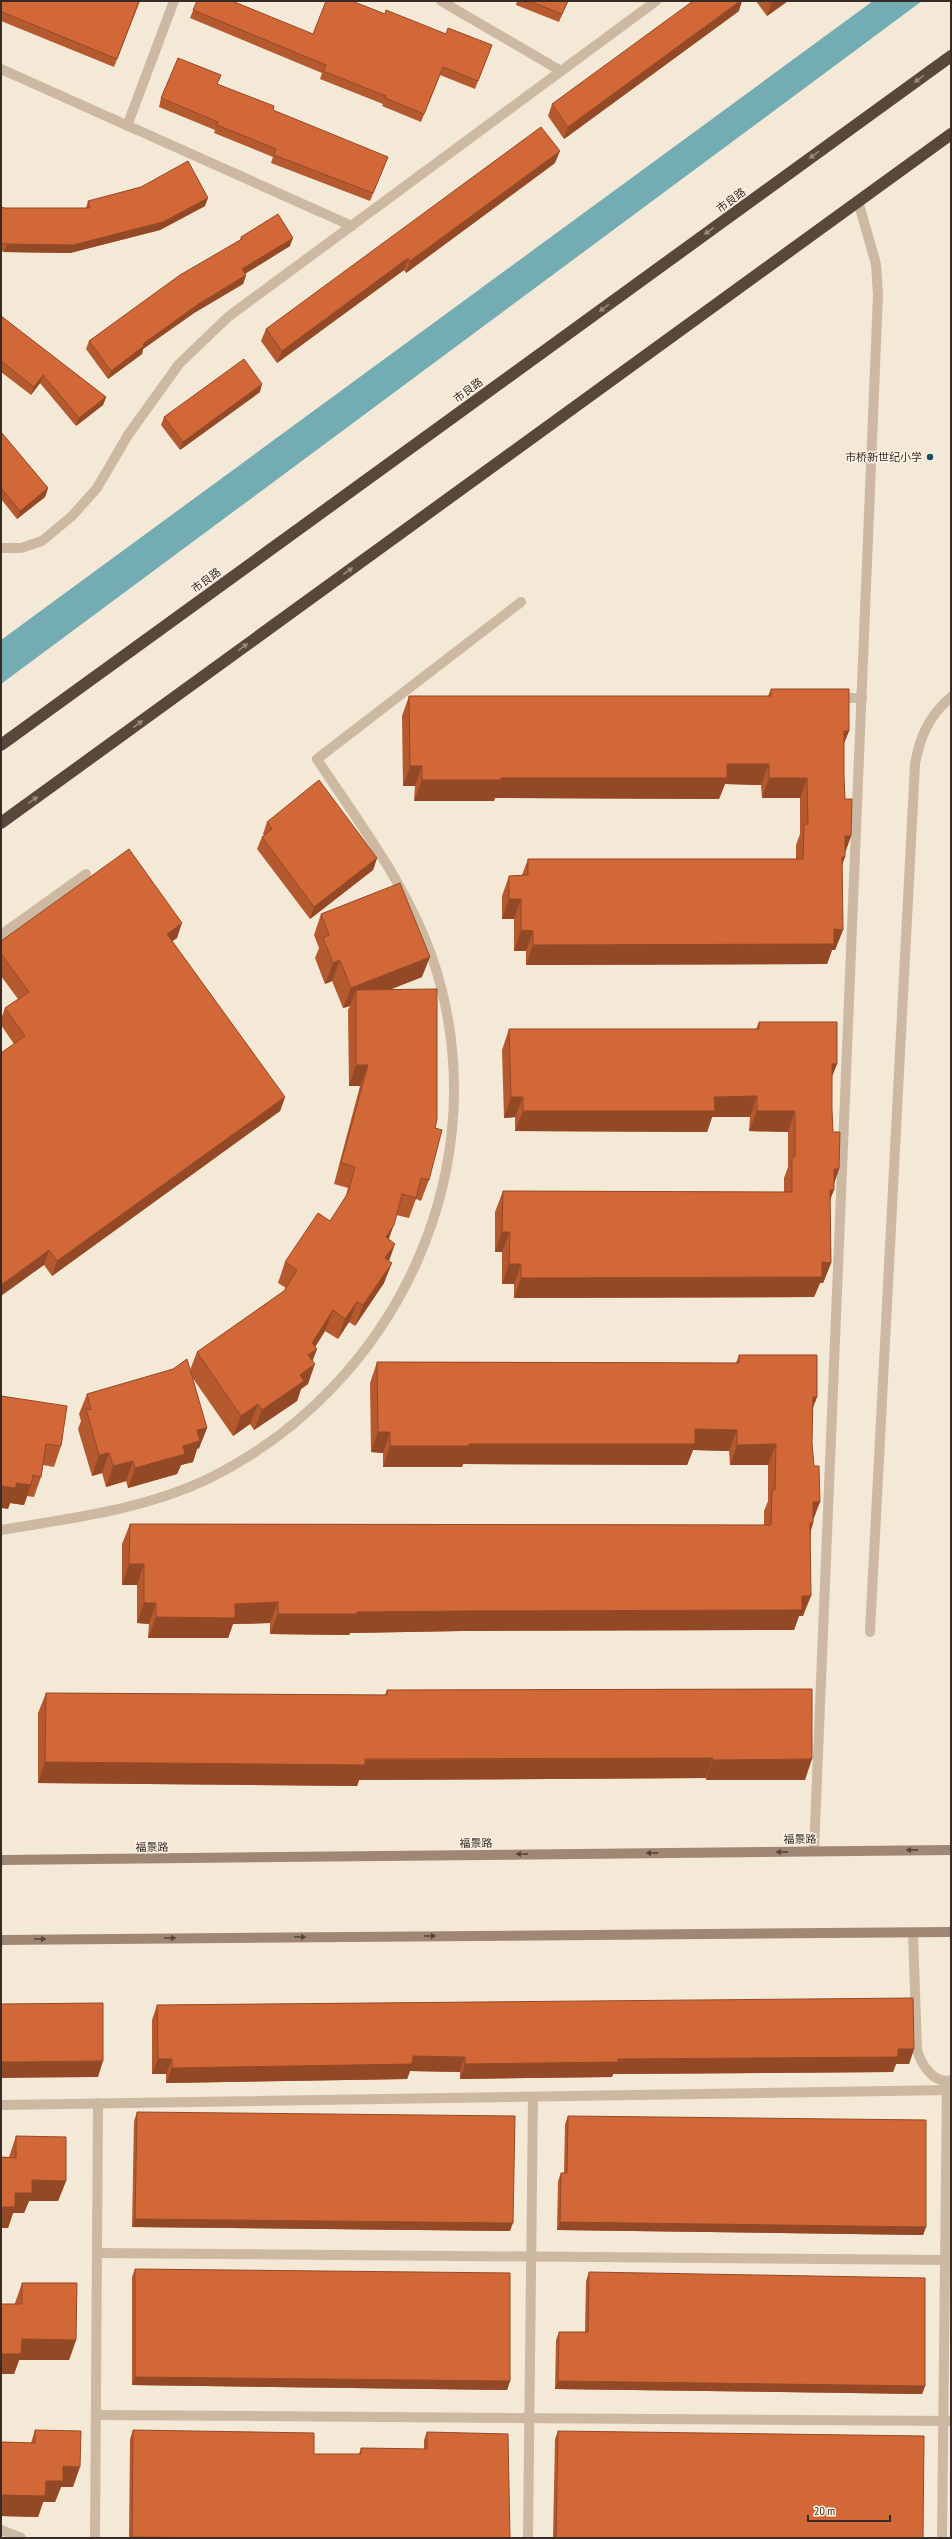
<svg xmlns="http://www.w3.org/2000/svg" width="952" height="2539" viewBox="0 0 952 2539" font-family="'PT Sans Narrow','Noto Sans SC',sans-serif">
	<rect width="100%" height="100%" fill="#f4e8d7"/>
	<polygon fill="#74acb3" points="873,1 922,1 1,684 1,640"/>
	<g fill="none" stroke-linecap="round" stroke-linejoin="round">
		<g stroke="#cdb9a2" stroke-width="10">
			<polyline points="441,1 561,71"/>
			<polyline points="1,69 352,226"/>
			<polyline points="127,126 174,1"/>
			<polyline points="1,548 21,548 42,541 72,516 97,488 128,435 179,364 228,317 656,1"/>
			<polyline points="836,698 862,698"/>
			<polyline points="1,935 86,874"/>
			<path d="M 1,1530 C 71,1518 143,1510 208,1479 C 399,1385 502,1162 432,957 C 407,885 359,823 317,759 L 521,602"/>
			<path d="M 870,1632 L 915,764 C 920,736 929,716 951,697"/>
			<polyline points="814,1851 878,295 876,264 858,201"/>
			<path d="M 913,1933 L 917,2050 C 921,2064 934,2085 951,2080"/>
			<polyline points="1,2105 951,2090"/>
			<polyline points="97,2253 951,2260"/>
			<polyline points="96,2415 951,2421"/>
			<polyline points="1,2530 21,2538"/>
			<polyline points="95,2538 98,2103"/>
			<polyline points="528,2538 533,2097"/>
			<polyline points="942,2538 947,2081"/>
		</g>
		<g stroke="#a08774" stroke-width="10">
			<polyline points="1,1860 951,1850"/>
			<polyline points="1,1940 951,1932"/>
		</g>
		<g stroke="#59473c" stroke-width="12">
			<polyline points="1,745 951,56"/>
			<polyline points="1,823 951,134"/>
		</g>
	</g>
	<g fill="#b5592f">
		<polygon points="1,1 140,1 114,67 1,21"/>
		<polygon points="197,1 313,34 385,14 446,34 492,45 475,89 440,75 421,122 382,106 383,104 320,79 322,73 190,18"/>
		<polygon points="517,1 568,1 559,22 516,5"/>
		<polygon points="756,1 788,1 767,16"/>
		<polygon points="739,11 564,139 548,116 552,104"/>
		<polygon points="218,84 273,110 385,165 370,201 271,163 273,157 214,133 215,130 159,107 161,98"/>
		<polygon points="555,163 406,273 404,270 277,363 261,341 266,329"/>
		<polygon points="88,201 205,206 160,230 70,253 4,252 1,251 1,207 5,208 86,208"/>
		<polygon points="241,237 290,246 245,274 246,275 243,284 194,313 143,349 142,354 108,379 86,349 89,341 240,240"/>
		<polygon points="1,316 106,397 103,405 76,426 40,383 31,395 1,372"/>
		<polygon points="260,392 180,450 161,425 164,417"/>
		<polygon points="1,432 48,488 45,497 17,519 1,499"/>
		<polygon points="771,689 849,731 844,743 844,777 845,799 851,836 845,852 842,865 843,930 835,950 832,950 827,964 526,965 526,951 514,951 514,919 502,919 502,896 509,876 522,875 528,859 796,859 796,845 800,834 800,798 762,798 761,785 725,784 719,799 495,798 494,801 414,801 415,786 403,786 402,716 409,696 768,696"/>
		<polygon points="267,822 377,858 373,870 310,919 257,849 262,837 264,835 263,834"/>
		<polygon points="321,914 422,977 391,989 435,1128 429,1180 421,1201 416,1199 409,1218 396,1215 389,1239 389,1261 384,1283 355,1326 349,1322 338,1339 325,1331 315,1347 317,1349 312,1360 308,1384 301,1389 297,1401 254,1430 250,1424 233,1436 192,1377 207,1428 199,1448 197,1449 193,1462 181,1465 177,1474 128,1488 126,1481 106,1487 102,1473 92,1476 78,1429 81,1421 79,1414 87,1394 190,1370 197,1352 284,1291 286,1288 278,1283 285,1262 330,1221 345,1199 348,1188 334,1184 360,1086 349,1086 348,1010 350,1006 343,1008 332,981 325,984 315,958 319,948 314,935"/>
		<polygon points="177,938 172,941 285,1097 280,1111 52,1276 44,1265 14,1044 1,1025 1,1019 5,1008 18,999 1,976 1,941"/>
		<polygon points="759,1022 837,1064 832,1076 832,1110 833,1132 839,1169 834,1184 830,1199 831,1263 823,1283 820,1283 814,1297 514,1298 514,1284 502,1284 502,1252 495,1252 495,1212 503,1191 784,1192 784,1178 788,1167 788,1132 749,1131 750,1117 712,1117 707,1132 515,1131 515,1117 504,1118 502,1050 509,1029 756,1029"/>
		<polygon points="739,1355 817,1397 812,1409 812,1443 813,1523 811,1531 803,1616 799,1616 794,1630 461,1631 350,1633 349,1635 270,1634 270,1623 233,1624 228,1638 148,1638 149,1624 137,1623 137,1585 122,1585 122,1544 130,1524 764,1525 764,1511 768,1501 768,1465 730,1465 729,1451 693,1450 687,1465 463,1464 462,1467 383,1467 383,1453 371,1452 370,1383 377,1362 736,1363"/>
		<polygon points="1,1396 61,1446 54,1467 43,1465 41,1477 34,1497 27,1496 24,1505 10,1503 8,1509"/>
		<polygon points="812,1689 805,1780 706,1780 706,1778 359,1780 357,1786 38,1783 38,1713 46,1693 385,1695 387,1690"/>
		<polygon points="157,2005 914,2049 909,2064 896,2064 893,2072 613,2074 612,2077 460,2079 460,2072 410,2071 407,2079 166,2083 166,2074 152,2074 152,2020"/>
		<polygon points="137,2112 510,2231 132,2227 134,2121"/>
		<polygon points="568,2116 926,2227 923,2235 557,2230 558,2181 561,2173 564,2173 565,2124"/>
		<polygon points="16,2136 66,2181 58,2201 29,2201 24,2213 13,2213 8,2228 1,2228 1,2157 9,2157"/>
		<polygon points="135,2269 510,2381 507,2390 132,2385 132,2277"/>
		<polygon points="589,2272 925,2386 922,2394 555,2389 556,2340 559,2332 585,2332 586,2281"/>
		<polygon points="22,2283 76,2340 69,2360 19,2360 14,2374 15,2303"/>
		<polygon points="35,2430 73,2487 61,2487 55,2502 43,2502 38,2517 1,2516 1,2442 31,2443"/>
		<polygon points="133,2430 314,2454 359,2454 361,2448 424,2449 424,2440 427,2432 510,2538 129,2538 130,2439"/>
		<polygon points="558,2431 923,2538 553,2538 555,2439"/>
	</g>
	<g fill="#934926">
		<polygon points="740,1 742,1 739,11 564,139 568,127"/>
		<polygon points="776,1 788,1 767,16 771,4"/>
		<polygon points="560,151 555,163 406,273 410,261"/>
		<polygon points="208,198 205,206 160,230 70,253 4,252 7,244"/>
		<polygon points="293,238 290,246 239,277 242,269"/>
		<polygon points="408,258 404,270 277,363 282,351"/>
		<polygon points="246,275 243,284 194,313 143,349 142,354 108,379 111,371 143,344 197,305"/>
		<polygon points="43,375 40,383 31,395 34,387"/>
		<polygon points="262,384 260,392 180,450 183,442"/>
		<polygon points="106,397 103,405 76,426 79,418"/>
		<polygon points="48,488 45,497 17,519 20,511"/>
		<polygon points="844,731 849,731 841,751"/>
		<polygon points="727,764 769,764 761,785 725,784 719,799 495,798 494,801 414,801 422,780 501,778"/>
		<polygon points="410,766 422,766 415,786 403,786"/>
		<polygon points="769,778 807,778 800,798 762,798"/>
		<polygon points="845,836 851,836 844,856"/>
		<polygon points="842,857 845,857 838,877"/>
		<polygon points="377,858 373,870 310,919 314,907"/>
		<polygon points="509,899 521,899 514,919 502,919"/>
		<polygon points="182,923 177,938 162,948 167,934"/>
		<polygon points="834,929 843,930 835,950 832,950 827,964 526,965 533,945"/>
		<polygon points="521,930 533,931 526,951 514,951"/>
		<polygon points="430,957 422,977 356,1003 356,990 350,1006 343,1008 351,988"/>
		<polygon points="340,960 332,981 325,984 333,963"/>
		<polygon points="832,1064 837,1064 829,1084"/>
		<polygon points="356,1065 368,1065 360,1086 349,1086"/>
		<polygon points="757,1096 750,1117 712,1117 707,1132 515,1131 523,1111 714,1097"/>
		<polygon points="285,1097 280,1111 52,1276 57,1261"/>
		<polygon points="511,1097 523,1097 515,1117 504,1118"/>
		<polygon points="757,1111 795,1111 788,1132 749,1131"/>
		<polygon points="834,1169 839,1169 832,1189"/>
		<polygon points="830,1190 834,1190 826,1211"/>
		<polygon points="394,1225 386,1245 386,1237"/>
		<polygon points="502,1232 510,1232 502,1252 495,1252"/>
		<polygon points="395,1244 388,1264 385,1258"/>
		<polygon points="49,1250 44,1265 1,1296 1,1285"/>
		<polygon points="822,1262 831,1263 823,1283 820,1283 814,1297 514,1298 521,1278"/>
		<polygon points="392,1263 384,1283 355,1326 363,1305"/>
		<polygon points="509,1264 521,1264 514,1284 502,1284"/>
		<polygon points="357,1302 349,1322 338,1339 345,1319"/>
		<polygon points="333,1310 325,1331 312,1352 317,1349 310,1368 315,1364 308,1384 301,1389 297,1401 254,1430 262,1410 312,1343"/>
		<polygon points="813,1397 817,1397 809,1418"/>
		<polygon points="258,1404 250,1424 233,1436 241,1416"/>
		<polygon points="207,1428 199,1448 197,1449 193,1462 181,1465 177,1474 128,1488 135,1468 183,1446 197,1430"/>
		<polygon points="695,1429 737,1430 729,1451 693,1450 687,1465 463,1464 462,1467 383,1467 390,1446 469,1444"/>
		<polygon points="378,1432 390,1432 383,1453 371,1452"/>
		<polygon points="776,1444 768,1465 730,1465 737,1445"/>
		<polygon points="109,1453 102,1473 92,1476 99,1455"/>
		<polygon points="133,1461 126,1481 106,1487 113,1466"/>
		<polygon points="16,1483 31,1485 24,1505 10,1503 8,1509 1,1508 1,1486"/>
		<polygon points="813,1502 820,1502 812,1523"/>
		<polygon points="810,1523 813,1523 806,1544"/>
		<polygon points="129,1564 144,1564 137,1585 122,1585"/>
		<polygon points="802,1596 811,1596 803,1616 799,1616 794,1630 461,1631 350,1633 349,1635 270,1634 278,1614 357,1612"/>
		<polygon points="278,1602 270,1623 233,1624 228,1638 148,1638 156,1617 235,1604"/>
		<polygon points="144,1603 156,1603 149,1624 137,1623"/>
		<polygon points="713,1758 706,1778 359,1780 357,1786 38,1783 45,1762"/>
		<polygon points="812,1759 805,1780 706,1780 713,1760"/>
		<polygon points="898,2049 914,2049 909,2064 896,2064 893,2072 613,2074 612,2077 460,2079 465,2064"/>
		<polygon points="413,2056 465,2057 460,2072 410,2071 407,2079 166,2083 172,2068"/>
		<polygon points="158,2059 172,2059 166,2074 152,2074"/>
		<polygon points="103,2061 98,2077 1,2078 1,2062"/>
		<polygon points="32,2180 66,2181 58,2201 29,2201 24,2213 13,2213 8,2228 1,2228 1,2207 15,2193"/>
		<polygon points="135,2219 513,2223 510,2231 132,2227"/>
		<polygon points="560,2222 926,2227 923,2235 557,2230"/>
		<polygon points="22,2339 76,2340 69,2360 19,2360 14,2374 1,2374 1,2354"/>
		<polygon points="135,2377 510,2381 507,2390 132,2385"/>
		<polygon points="558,2381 925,2386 922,2394 555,2389"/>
		<polygon points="63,2466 80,2467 73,2487 61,2487 55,2502 43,2502 38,2517 1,2516 1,2495 46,2481"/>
		<polygon points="132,2537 240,2538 131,2538"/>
	</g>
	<g fill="#d26837" stroke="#934926">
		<polygon points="1,1 139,1 117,59 2,12 1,14"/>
		<polygon points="197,1 232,1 313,34 326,1 352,1 385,14 386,10 446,34 448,28 492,45 478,81 443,67 424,114 385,98 386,96 323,71 326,65 193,10"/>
		<polygon points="529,1 568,1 562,14"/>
		<polygon points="693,1 740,1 568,127 552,104"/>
		<polygon points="769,1 776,1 771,4"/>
		<polygon points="178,58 221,75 217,84 274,106 273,110 388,157 373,193 274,155 276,149 217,125 218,122 161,98"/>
		<polygon points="541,127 560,151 410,261 408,258 282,351 266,329"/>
		<polygon points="188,161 208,198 163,222 73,245 7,244 1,243 1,207 5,208 90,208 88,201 141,187"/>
		<polygon points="278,214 293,238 242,269 246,275 197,305 143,344 144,346 111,371 89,341 180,275 242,239 241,237"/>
		<polygon points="1,316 106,397 79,418 43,375 34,387 1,361"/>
		<polygon points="244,359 262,384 183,442 164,417"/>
		<polygon points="1,432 48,488 20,511 1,488"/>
		<polygon points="771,689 849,689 849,731 844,731 844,777 845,799 852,799 851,836 845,836 845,857 842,857 843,930 834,929 834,944 533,945 533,931 521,930 521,899 509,899 509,876 528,875 528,859 803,859 804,824 808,824 807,778 769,778 769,764 727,764 727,778 501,778 501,780 422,780 422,766 410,766 409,696 771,696"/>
		<polygon points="319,780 377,858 314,907 262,837 272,829 267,822"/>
		<polygon points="129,849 182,923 167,934 285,1097 57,1261 49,1250 1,1285 1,1053 25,1036 5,1008 29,992 1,954 1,941"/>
		<polygon points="400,883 430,957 351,988 340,960 333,963 323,938 329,935 321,914"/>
		<polygon points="437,989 437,1119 435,1128 442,1130 429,1180 421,1178 416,1198 402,1194 394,1225 386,1237 395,1244 385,1258 392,1263 363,1305 357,1302 345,1319 333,1310 312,1343 317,1349 308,1355 315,1364 300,1375 304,1381 262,1410 258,1404 241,1416 197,1352 284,1291 297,1270 285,1262 318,1213 330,1221 348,1193 355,1167 341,1163 368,1065 356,1065 356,990"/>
		<polygon points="759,1022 837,1022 837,1064 832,1064 832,1110 833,1132 840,1132 839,1169 834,1169 834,1190 830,1190 831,1263 822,1262 822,1277 521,1278 521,1264 509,1264 510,1232 502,1232 503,1191 792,1192 792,1157 795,1157 795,1111 757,1111 757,1096 714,1097 715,1111 523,1111 523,1097 511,1097 509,1029 759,1029"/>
		<polygon points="739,1355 817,1355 817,1397 813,1397 812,1443 814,1466 819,1466 820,1502 813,1502 813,1523 810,1523 811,1596 802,1596 802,1610 468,1611 357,1612 357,1614 278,1614 278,1602 235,1604 235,1618 156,1617 156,1603 144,1603 144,1564 129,1564 130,1524 771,1525 772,1490 775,1490 776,1444 737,1445 737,1430 695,1429 695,1444 469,1444 469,1446 390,1446 390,1432 378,1432 377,1362 739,1363"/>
		<polygon points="187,1359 207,1428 197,1430 200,1441 183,1446 185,1454 135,1468 133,1461 113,1466 109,1453 99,1455 86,1409 91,1410 87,1394 173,1369"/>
		<polygon points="1,1396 67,1406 61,1446 46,1444 41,1477 33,1475 31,1485 16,1483 16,1488 1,1486"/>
		<polygon points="812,1689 812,1759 713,1760 713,1758 365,1759 365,1765 45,1762 46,1693 387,1695 387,1690"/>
		<polygon points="913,1998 914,2049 898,2049 898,2057 618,2059 618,2062 465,2064 465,2057 413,2056 412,2064 172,2068 172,2059 158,2059 157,2005"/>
		<polygon points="103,2003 103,2061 1,2062 1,2004"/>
		<polygon points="137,2112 515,2116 513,2223 135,2219"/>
		<polygon points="568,2116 926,2120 926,2227 560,2222 561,2173 567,2173"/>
		<polygon points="16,2136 66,2137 66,2181 32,2180 32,2193 15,2193 15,2207 1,2207 1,2157 16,2158"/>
		<polygon points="135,2269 510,2273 510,2381 135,2377"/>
		<polygon points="589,2272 925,2278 925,2386 558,2381 559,2332 588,2332"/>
		<polygon points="22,2283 77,2283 76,2340 22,2339 21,2354 1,2354 1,2304 22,2304"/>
		<polygon points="35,2430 81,2431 80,2467 63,2466 63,2481 46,2481 45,2496 1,2495 1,2442 35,2443"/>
		<polygon points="133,2430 314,2433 314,2454 361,2454 361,2448 427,2449 427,2432 508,2434 510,2538 240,2538 132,2537"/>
		<polygon points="558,2431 924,2436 923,2538 556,2538"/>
	</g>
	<defs><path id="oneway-solid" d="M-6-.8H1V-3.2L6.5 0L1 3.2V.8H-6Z"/></defs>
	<g fill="#9a8b7f">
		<use href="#oneway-solid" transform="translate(919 79) rotate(144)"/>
		<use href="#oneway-solid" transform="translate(814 155) rotate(144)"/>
		<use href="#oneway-solid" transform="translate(709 231) rotate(144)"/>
		<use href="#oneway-solid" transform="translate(604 308) rotate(144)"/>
		<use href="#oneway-solid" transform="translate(348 571) rotate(-36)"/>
		<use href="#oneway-solid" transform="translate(243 647) rotate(-36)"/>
		<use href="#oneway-solid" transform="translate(138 724) rotate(-36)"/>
		<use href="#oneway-solid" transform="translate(33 800) rotate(-36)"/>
	</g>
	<g fill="#56473d">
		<use href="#oneway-solid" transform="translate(912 1850) rotate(179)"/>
		<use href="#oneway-solid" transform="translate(782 1852) rotate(179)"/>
		<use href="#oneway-solid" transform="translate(652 1853) rotate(179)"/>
		<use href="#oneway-solid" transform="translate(522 1854) rotate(179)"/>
		<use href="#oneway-solid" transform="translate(430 1936)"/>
		<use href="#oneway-solid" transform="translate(300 1937)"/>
		<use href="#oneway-solid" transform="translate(170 1938)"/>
		<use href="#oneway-solid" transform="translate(40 1939)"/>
	</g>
	<circle fill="#17525c" stroke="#fbf2e4" stroke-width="1.5" cx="930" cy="457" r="4"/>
	<g text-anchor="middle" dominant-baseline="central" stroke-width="3" stroke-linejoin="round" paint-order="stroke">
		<g font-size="11" fill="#372c25" stroke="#fbf2e4">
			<text transform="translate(731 200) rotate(-36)">市良路</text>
			<text transform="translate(468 390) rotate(-36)">市良路</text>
			<text transform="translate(206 580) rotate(-36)">市良路</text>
			<text transform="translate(800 1839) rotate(-1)">福景路</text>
			<text transform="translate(476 1843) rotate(-1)">福景路</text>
			<text transform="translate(152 1847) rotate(-1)">福景路</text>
		</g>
		<g font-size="11" fill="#372c25" stroke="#fbf2e4" text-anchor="end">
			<text x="922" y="457">市桥新世纪小学</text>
		</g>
	</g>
	<rect width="952" height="2539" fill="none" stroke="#372c25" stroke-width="4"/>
	<path d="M808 2515v6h82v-6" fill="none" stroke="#372c25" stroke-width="2"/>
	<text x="814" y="2515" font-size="12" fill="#372c25" stroke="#fbf2e4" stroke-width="3" paint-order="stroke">20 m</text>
</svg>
